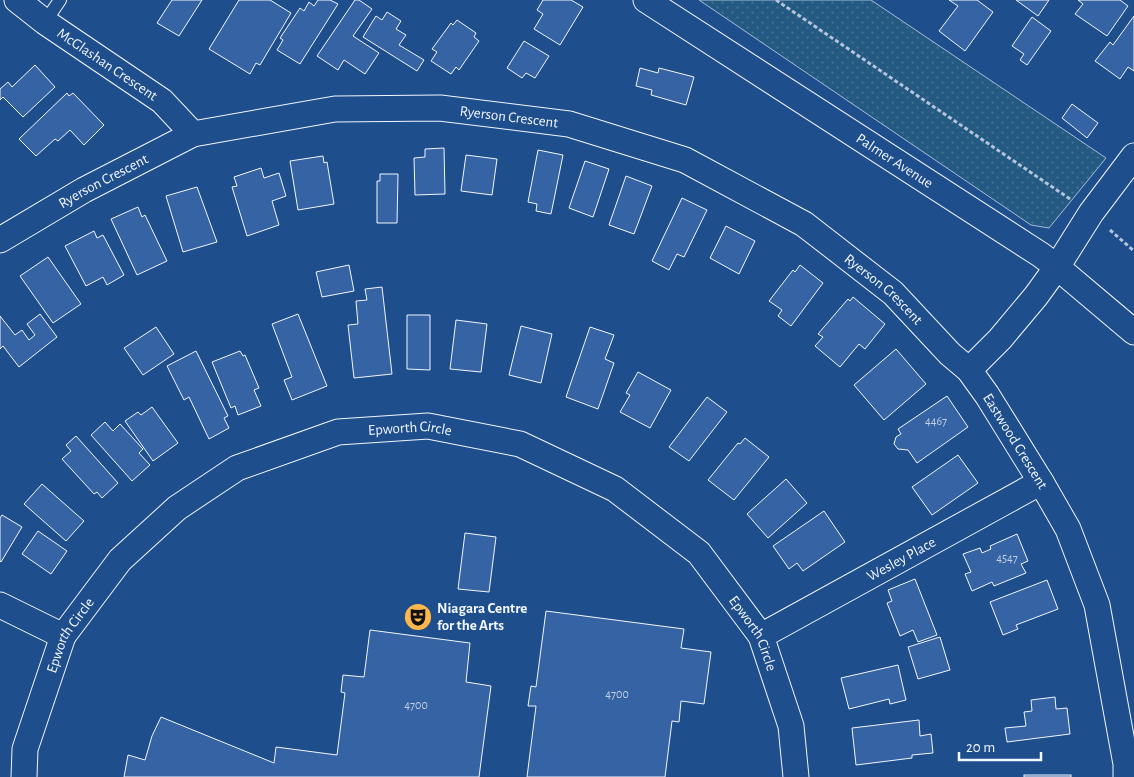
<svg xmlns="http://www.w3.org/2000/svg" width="1134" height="777" viewBox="0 0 1134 777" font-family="'Alegreya Sans',sans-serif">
	<defs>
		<pattern id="grass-dots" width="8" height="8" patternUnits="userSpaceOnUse" patternTransform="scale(1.25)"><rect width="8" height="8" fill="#245a82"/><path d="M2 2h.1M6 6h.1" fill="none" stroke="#447295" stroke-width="1.8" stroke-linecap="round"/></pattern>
	</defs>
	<rect width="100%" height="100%" fill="#1f4e8c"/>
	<polygon fill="url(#grass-dots)" stroke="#a8bbd7" points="699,0 871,0 1106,158 1049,228 1031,225"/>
	<g fill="#3563a3" stroke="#f2f6ff">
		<polygon points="172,0 202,0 179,36 157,23"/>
		<polygon points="239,0 270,0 291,13 260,65 256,63 250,74 209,49"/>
		<polygon points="318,0 330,0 338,4 300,64 277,50 283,40 280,38 300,8 304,11 309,2 314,6"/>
		<polygon points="355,0 359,0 372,9 353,36 379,53 365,74 344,60 338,70 317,56"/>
		<polygon points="543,0 571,0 583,7 560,45 534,29 543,14 537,10"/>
		<polygon points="949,0 977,0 993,12 965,51 939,31 958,6"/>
		<polygon points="1016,0 1049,0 1038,16"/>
		<polygon points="1078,0 1120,0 1128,6 1107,36 1075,14 1083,4"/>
		<polygon points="387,12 401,21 396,29 406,35 399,45 424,60 417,71 363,37 376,16 382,20"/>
		<polygon points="1134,16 1134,71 1128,67 1120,79 1095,61 1110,42 1113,45"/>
		<polygon points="1032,17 1051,31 1027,65 1020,60 1024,54 1012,46"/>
		<polygon points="457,20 476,33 474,37 479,41 459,70 456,67 451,74 431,61 437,52 432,49 451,23 453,25"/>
		<polygon points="524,41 549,56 535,78 526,73 522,78 507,68"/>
		<polygon points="35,65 55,87 23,117 3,97 0,100 0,89 8,82 12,87"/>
		<polygon points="640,68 658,73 659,68 694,77 686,105 651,95 652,90 636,86"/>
		<polygon points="67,93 69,96 73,93 104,125 84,145 70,130 58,141 55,139 36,156 19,139"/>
		<polygon points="1072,104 1098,123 1087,138 1062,118"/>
		<polygon points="444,148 445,194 415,195 414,158 425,157 425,149"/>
		<polygon points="538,150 563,155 551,214 536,211 537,204 528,202"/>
		<polygon points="466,155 497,159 492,195 461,191"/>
		<polygon points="323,156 324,163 327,162 334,204 298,210 290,161"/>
		<polygon points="585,161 609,169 593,217 569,208"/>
		<polygon points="261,168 264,178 279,173 286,196 272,201 279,225 247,236 232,187 237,186 234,177"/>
		<polygon points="380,174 398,174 397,223 377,223 377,181 380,181"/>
		<polygon points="626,176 652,186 634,234 609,225"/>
		<polygon points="197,187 217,242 183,252 166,196"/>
		<polygon points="682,198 707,210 684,257 677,254 669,270 652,261"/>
		<polygon points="138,207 142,217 145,215 167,261 137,275 111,219"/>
		<polygon points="726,226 755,241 739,274 710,258"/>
		<polygon points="94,231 97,238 103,235 124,275 107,285 103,277 86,286 65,246"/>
		<polygon points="48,257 81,304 53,323 20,276"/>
		<polygon points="349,265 354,291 322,297 316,272"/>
		<polygon points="800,265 823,283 791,326 778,316 782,310 769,301 793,270 795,272"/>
		<polygon points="382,287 392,374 354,378 348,325 358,324 356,301 367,300 365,289"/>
		<polygon points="853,297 885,324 865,349 859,344 840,367 815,346 823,337 818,334 848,299 850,301"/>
		<polygon points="40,314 57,337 19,367 3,346 0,349 0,316 15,335 22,330 29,340 35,335 27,324"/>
		<polygon points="298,314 327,386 292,400 284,380 292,377 272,324"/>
		<polygon points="407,315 430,315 430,370 407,369"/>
		<polygon points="456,320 487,324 481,372 450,369"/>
		<polygon points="521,326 552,334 541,383 509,375"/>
		<polygon points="156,327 174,354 143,375 124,348"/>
		<polygon points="590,327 614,335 605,359 614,363 598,409 566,397"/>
		<polygon points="896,349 926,384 884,420 854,385"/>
		<polygon points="196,351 228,416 224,418 229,428 209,439 189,397 184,400 167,366"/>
		<polygon points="240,351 243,356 245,355 259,388 254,390 261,406 238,415 235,406 231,408 212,362"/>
		<polygon points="638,372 671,390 650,428 620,412 630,395 626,393"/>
		<polygon points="947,396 968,427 917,463 908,450 898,449 894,444 896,437 901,434 898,429"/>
		<polygon points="707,397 727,412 689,461 669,447"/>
		<polygon points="152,407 178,443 153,461 125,421 138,412 141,415"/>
		<polygon points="105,422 113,431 120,424 143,449 139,453 150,465 132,481 91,435"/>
		<polygon points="76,436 118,483 102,498 97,492 94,494 62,459 71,451 66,445"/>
		<polygon points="745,438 769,457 734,500 708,480 738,443 740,444"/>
		<polygon points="958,455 978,483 932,515 912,487"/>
		<polygon points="786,479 807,503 768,538 747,514"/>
		<polygon points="42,484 84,521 66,541 24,504"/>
		<polygon points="824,511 845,542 803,571 797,563 789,569 773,546"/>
		<polygon points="2,515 22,527 1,562 0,561 0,518"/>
		<polygon points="38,531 67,551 51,574 22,554"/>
		<polygon points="465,533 496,537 489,592 458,589"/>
		<polygon points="1017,534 1028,561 1021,564 1026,573 994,586 992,582 972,591 965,574 971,572 963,554 980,548 982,553 991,549 990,546"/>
		<polygon points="915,579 937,635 918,642 913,630 900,636 887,603 892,601 888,590"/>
		<polygon points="1047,580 1058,609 1016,625 1018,629 1003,635 990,602"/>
		<polygon points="546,611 684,629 681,648 711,652 704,704 681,701 679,722 672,721 665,777 527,777 536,706 528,706 531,686 536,687"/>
		<polygon points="370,630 470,643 466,682 491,686 479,777 124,777 128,755 145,760 152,736 161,717 274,763 276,747 337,755 345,693 341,692 343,675 364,677"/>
		<polygon points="940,637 950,670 918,679 908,647"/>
		<polygon points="898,665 906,700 890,704 889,699 849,709 841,678"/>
		<polygon points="1055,697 1056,709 1067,708 1070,734 1007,742 1005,728 1026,726 1024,712 1032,711 1031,700"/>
		<polygon points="919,720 920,736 931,734 933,753 912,755 912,758 856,765 852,728"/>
		<rect x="1024" y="775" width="47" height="2"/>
	</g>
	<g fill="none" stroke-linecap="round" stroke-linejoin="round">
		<defs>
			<polyline id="lane" points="45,22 60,0"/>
			<g id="street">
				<path id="s1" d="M 17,0 L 45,22 L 162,101 L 193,134"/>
				<path id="s2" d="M 646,0 L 1041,255 L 1057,267 L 1134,332"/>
				<path id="s3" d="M 0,240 L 84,190 L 193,134 L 335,109 L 440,108 L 569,124 L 685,160 L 804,224 L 893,293 L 950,354 L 969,370 L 987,395 L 1041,482 L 1068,529 L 1097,605 L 1126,764 L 1126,777"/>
				<polyline points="969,370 1000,339 1036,296 1057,267 1091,213 1134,156"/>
				<polyline points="0,605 63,636"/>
				<path id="s4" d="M 761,636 L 1041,482"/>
				<path id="s5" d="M 24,777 L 25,749 L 63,636 L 120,560 L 177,508 L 237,468 L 338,432 L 428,426 L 520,444 L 615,489 L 699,553 L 761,636 L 791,726 L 796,777"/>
			</g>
		</defs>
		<use href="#lane" stroke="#f2f6ff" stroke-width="14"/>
		<use href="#street" stroke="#f2f6ff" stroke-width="27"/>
		<g stroke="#b3c4dc" stroke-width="3" stroke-dasharray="4 2.5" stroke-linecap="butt">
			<polyline points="776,0 1070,199"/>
			<polyline points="1110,230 1134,251"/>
		</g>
		<use href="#lane" stroke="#1f4e8c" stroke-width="12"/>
		<use href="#street" stroke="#1f4e8c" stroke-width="25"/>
	</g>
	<defs>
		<symbol id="theatre-disc" viewBox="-11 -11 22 22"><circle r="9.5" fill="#ffb74d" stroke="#1f4e8c"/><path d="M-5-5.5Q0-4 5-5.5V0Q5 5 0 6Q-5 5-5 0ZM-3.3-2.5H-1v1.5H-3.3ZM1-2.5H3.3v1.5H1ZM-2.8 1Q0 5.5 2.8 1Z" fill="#111"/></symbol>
	</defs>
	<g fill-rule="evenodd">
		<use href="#theatre-disc" x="402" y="601" width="32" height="32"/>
	</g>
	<g text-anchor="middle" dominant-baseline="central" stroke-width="4" stroke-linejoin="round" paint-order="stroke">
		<g font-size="12" fill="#c3d1e8">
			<text x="936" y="421">4467</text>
			<text x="1007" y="558">4547</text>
			<text x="617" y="694">4700</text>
			<text x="416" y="705">4700</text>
		</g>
		<g font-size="15" fill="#f2f6ff" stroke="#1f4e8c">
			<text stroke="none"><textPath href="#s1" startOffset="111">McGlashan Crescent</textPath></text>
			<text stroke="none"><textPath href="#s3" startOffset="539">Ryerson Crescent</textPath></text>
			<text stroke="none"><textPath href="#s2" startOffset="296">Palmer Avenue</textPath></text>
			<text stroke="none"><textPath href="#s3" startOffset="119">Ryerson Crescent</textPath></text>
			<text stroke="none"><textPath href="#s3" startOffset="959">Ryerson Crescent</textPath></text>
			<text stroke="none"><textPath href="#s5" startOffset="571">Epworth Circle</textPath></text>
			<text stroke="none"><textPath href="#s3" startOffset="1162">Eastwood Crescent</textPath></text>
			<text stroke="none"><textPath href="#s4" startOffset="160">Wesley Place</textPath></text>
			<text stroke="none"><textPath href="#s5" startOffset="991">Epworth Circle</textPath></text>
			<text stroke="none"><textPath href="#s5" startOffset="151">Epworth Circle</textPath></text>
		</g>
		<g font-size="15" font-weight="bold" fill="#f2f6ff" stroke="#1f4e8c" text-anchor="start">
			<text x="437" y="608">Niagara Centre<tspan x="437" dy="17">for the Arts</tspan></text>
		</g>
	</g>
	<path d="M959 752v8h82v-8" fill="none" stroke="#f2f6ff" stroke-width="2.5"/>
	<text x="966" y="752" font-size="15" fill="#f2f6ff" stroke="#1f4e8c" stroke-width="4" paint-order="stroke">20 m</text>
</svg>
